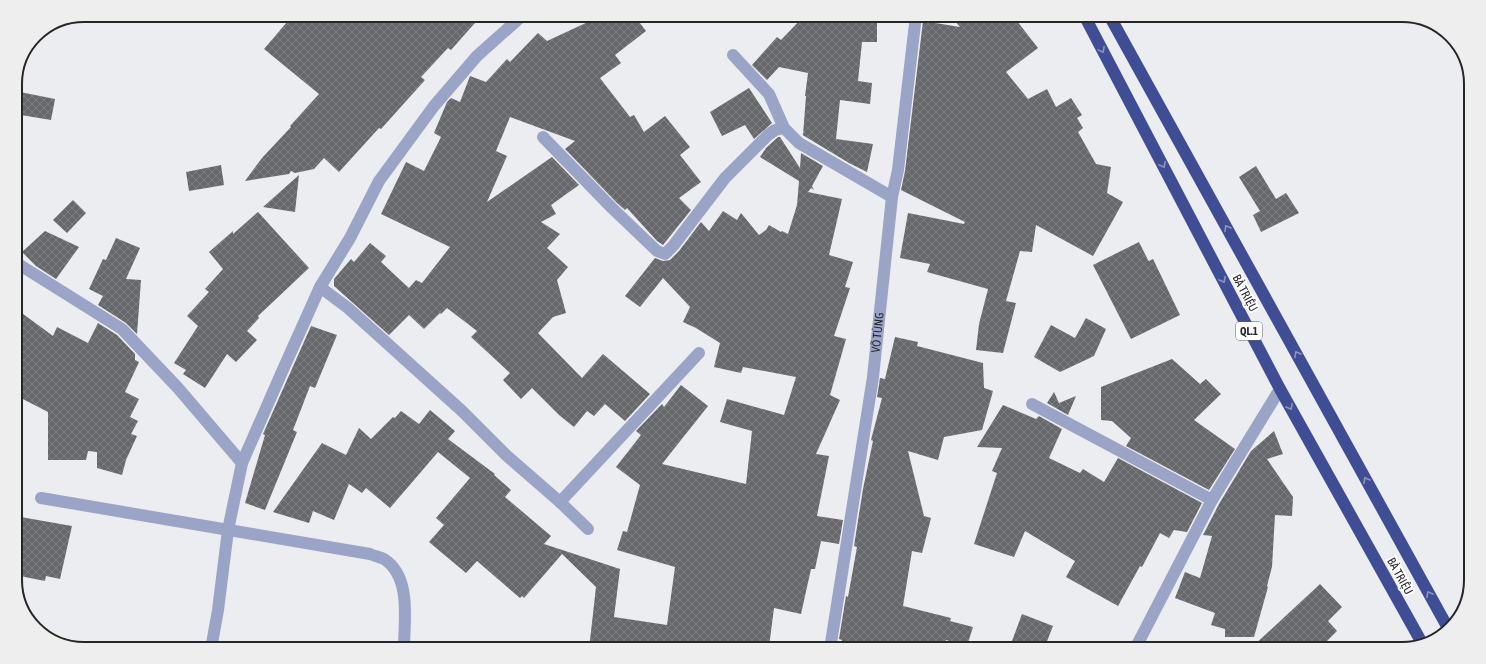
<svg xmlns="http://www.w3.org/2000/svg" width="1486" height="664" viewBox="0 0 1486 664" font-family="'Asap Condensed',sans-serif">
	<defs>
		<pattern id="building-cross-hatch" width="8" height="8" patternUnits="userSpaceOnUse"><rect width="8" height="8" fill="#66686b"/><path d="M0 0l8 8M0 8l8-8" fill="none" stroke="#7c7e80"/></pattern>
	</defs>
	<rect width="100%" height="100%" fill="#ecedf1"/>
	<g fill="url(#building-cross-hatch)">
		<polygon points="293,15 482,15 451,50 448,48 421,77 425,80 381,129 379,128 339,172 324,158 314,169 295,173 291,171 289,174 245,181 262,158 291,127 290,126 319,94 264,49"/>
		<polygon points="603,15 634,15 646,31 615,55 621,63 600,78 630,117 634,115 644,132 665,116 690,147 680,155 701,182 679,198 691,210 663,245 657,241 627,208 625,210 617,203 565,149 575,141 510,117 496,151 507,156 487,202 552,157 579,185 551,205 556,214 541,222 560,234 547,248 568,267 557,280 566,313 553,317 538,333 582,378 603,354 650,394 625,421 605,404 594,416 587,411 574,427 559,415 532,388 521,399 503,380 510,373 471,337 477,331 447,308 441,314 440,313 424,329 409,315 389,335 334,286 334,279 351,259 354,262 370,243 386,256 381,262 409,288 416,280 422,283 450,247 381,214 406,162 424,171 441,137 434,133 447,102 451,98 460,102 470,76 486,82 507,59 510,62 538,33 547,41"/>
		<polygon points="805,15 877,15 877,42 862,42 858,81 872,83 870,104 840,100 836,139 873,144 867,172 849,163 801,134 803,135 806,96 805,96 808,73 779,67 767,80 752,65 777,37 781,40"/>
		<polygon points="950,15 1007,15 1013,23 1017,21 1038,48 1006,72 1028,99 1047,89 1056,107 1071,98 1082,115 1077,118 1083,128 1078,132 1096,164 1111,167 1107,193 1123,202 1093,256 1036,225 1032,252 1020,251 1006,301 1016,303 1003,353 976,350 979,324 988,289 927,272 930,264 900,258 908,213 964,224 965,222 901,190 905,171 923,21 960,27"/>
		<polygon points="749,88 772,123 754,139 745,125 722,136 710,112"/>
		<polygon points="15,91 55,99 51,120 15,114"/>
		<polygon points="778,137 780,137 800,168 801,153 823,166 812,186 814,190 811,188 808,192 842,199 829,255 853,262 845,287 850,288 834,336 846,339 830,395 840,400 816,454 829,456 817,516 843,520 839,544 821,541 815,569 811,569 801,614 774,608 769,647 736,642 735,649 589,649 596,587 562,554 524,598 522,596 520,598 477,561 466,573 429,542 444,525 436,518 470,478 438,452 390,508 366,488 362,493 349,484 334,520 313,511 309,523 273,512 322,443 346,455 359,428 371,439 393,417 395,418 401,411 419,424 430,410 455,431 448,439 495,474 494,475 511,490 505,497 551,536 544,544 620,569 614,617 667,625 675,567 617,550 623,531 627,532 640,485 616,467 641,435 636,431 662,404 664,407 681,385 708,406 662,464 746,484 752,431 720,422 727,399 784,415 796,377 743,367 741,373 714,367 720,343 696,328 683,322 690,307 663,278 640,307 625,296 655,258 663,261 670,260 679,251 701,222 709,231 723,211 737,220 741,213 759,235 766,230 769,225 781,232 782,231 788,234 797,205 799,181 760,157 766,148"/>
		<polygon points="221,165 224,185 189,191 186,172"/>
		<polygon points="1256,166 1276,199 1286,193 1299,213 1261,232 1253,215 1260,211 1239,177"/>
		<polygon points="299,175 295,212 263,207"/>
		<polygon points="73,200 86,213 67,233 53,220"/>
		<polygon points="258,212 309,268 258,316 259,318 247,331 257,340 236,362 227,354 205,388 183,374 186,370 174,363 198,326 187,316 209,292 205,289 223,269 209,252 233,231 233,234"/>
		<polygon points="45,231 79,247 56,279 36,266 22,252"/>
		<polygon points="116,238 140,248 126,279 141,280 137,334 126,323 98,305 103,296 89,289 103,259 106,260"/>
		<polygon points="1139,242 1148,260 1149,261 1153,259 1180,315 1131,339 1093,265"/>
		<polygon points="15,308 53,336 57,327 88,343 98,323 117,335 135,354 135,360 139,362 125,392 139,399 130,417 138,421 131,434 137,436 126,460 122,475 97,468 97,452 88,451 86,460 48,460 48,412 15,395"/>
		<polygon points="1086,318 1106,329 1094,356 1060,372 1034,357 1051,325 1075,338"/>
		<polygon points="311,326 337,335 315,388 310,386 293,430 297,432 265,510 245,503 265,435 263,434"/>
		<polygon points="895,337 918,342 917,346 983,363 984,388 993,391 982,430 944,437 938,460 908,451 924,516 931,518 922,553 912,551 903,606 951,618 950,621 973,627 967,646 946,640 943,649 840,649 842,640 839,639 846,596 848,597 857,547 854,546 863,489 873,441 871,440 882,398 877,397 880,378 885,379"/>
		<polygon points="1172,359 1200,384 1206,379 1221,394 1194,420 1235,449 1209,490 1126,446 1131,438 1112,421 1101,420 1101,387"/>
		<polygon points="1054,392 1059,403 1076,396 1068,415 1047,403"/>
		<polygon points="1003,405 1036,419 1039,416 1062,429 1049,458 1080,473 1083,469 1104,482 1118,458 1202,503 1187,532 1174,530 1169,538 1160,533 1142,567 1140,566 1118,606 1066,577 1075,561 1025,531 1014,557 974,544 997,473 992,471 1002,448 977,447"/>
		<polygon points="1274,431 1283,454 1267,459 1293,497 1292,516 1275,515 1272,567 1267,586 1268,587 1254,637 1225,637 1225,629 1211,625 1215,613 1175,598 1185,572 1200,578 1212,536 1203,535 1219,504 1251,451"/>
		<polygon points="15,516 72,526 60,579 46,576 45,581 15,575"/>
		<polygon points="1320,584 1342,607 1328,621 1337,631 1319,649 1250,649"/>
		<polygon points="1022,614 1053,626 1044,649 1034,649 1012,641"/>
	</g>
	<g fill="none" stroke-linecap="round" stroke-linejoin="round">
		<g stroke="#9aa4c7" stroke-width="12">
			<polyline points="733,55 769,94 784,128"/>
			<polyline points="543,137 612,208 657,251 665,254 673,246 725,178 768,135 775,130 784,128 799,143 892,197"/>
			<polyline points="15,262 122,329 178,388 242,463"/>
			<polyline points="320,287 348,308 462,411 506,455 560,502 588,529"/>
			<polyline points="1032,404 1212,500"/>
			<path d="M 41,498 L 370,554 C 374,556 380,557 384,559 C 412,577 404,621 404,649"/>
			<polyline points="560,502 699,353"/>
			<polyline points="211,649 218,610 228,530 242,463 281,374 320,287 350,238 379,181 434,106 477,56 523,15"/>
			<path id="s1" d="M 830,649 L 873,377 L 892,197 L 898,170 L 916,15"/>
			<polyline points="1135,649 1212,500 1280,389"/>
		</g>
		<g stroke="#3f4e94" stroke-width="12">
			<polyline points="1084,15 1280,389 1422,643"/>
			<polyline points="1109,15 1448,628"/>
		</g>
	</g>
	<defs><path id="oneway-chevron" d="M-2-3.5L2.5 0L-2 3.5" fill="none" stroke-width="1.6" stroke-linecap="round" stroke-linejoin="round"/></defs>
	<g stroke="#8c95bf">
		<use href="#oneway-chevron" transform="translate(1102 50) rotate(62)"/>
		<use href="#oneway-chevron" transform="translate(1163 165) rotate(62)"/>
		<use href="#oneway-chevron" transform="translate(1227 228) rotate(-119)"/>
		<use href="#oneway-chevron" transform="translate(1223 280) rotate(62)"/>
		<use href="#oneway-chevron" transform="translate(1297 354) rotate(-119)"/>
		<use href="#oneway-chevron" transform="translate(1290 407) rotate(61)"/>
		<use href="#oneway-chevron" transform="translate(1366 480) rotate(-119)"/>
		<use href="#oneway-chevron" transform="translate(1429 594) rotate(-119)"/>
	</g>
	<g text-anchor="middle" dominant-baseline="central" stroke-width="4" stroke-linejoin="round" paint-order="stroke">
		<rect fill="#fff" stroke="#676768" stroke-width="1" x="1236" y="322" width="26" height="18" rx="3"/>
		<g font-size="11" font-weight="bold" fill="#262628">
			<text x="1249" y="331">QL.1</text>
		</g>
		<g font-size="12" fill="#262628" stroke="#fff">
			<text transform="translate(1245 293) rotate(62)">BÀ TRIỆU</text>
			<text stroke="none"><textPath href="#s1" startOffset="320">VÕ TÙNG</textPath></text>
			<text transform="translate(1400 576) rotate(61)">BÀ TRIỆU</text>
		</g>
	</g>
	<path d="M0 0H1486V664H0ZM84 22H1402A62 62 0 0 1 1464 84V580A62 62 0 0 1 1402 642H84A62 62 0 0 1 22 580V84A62 62 0 0 1 84 22Z" fill="#eee" fill-rule="evenodd"/>
	<path fill="none" stroke="#262628" stroke-width="2" d="M84 22H1402A62 62 0 0 1 1464 84V580A62 62 0 0 1 1402 642H84A62 62 0 0 1 22 580V84A62 62 0 0 1 84 22Z"/>
</svg>
